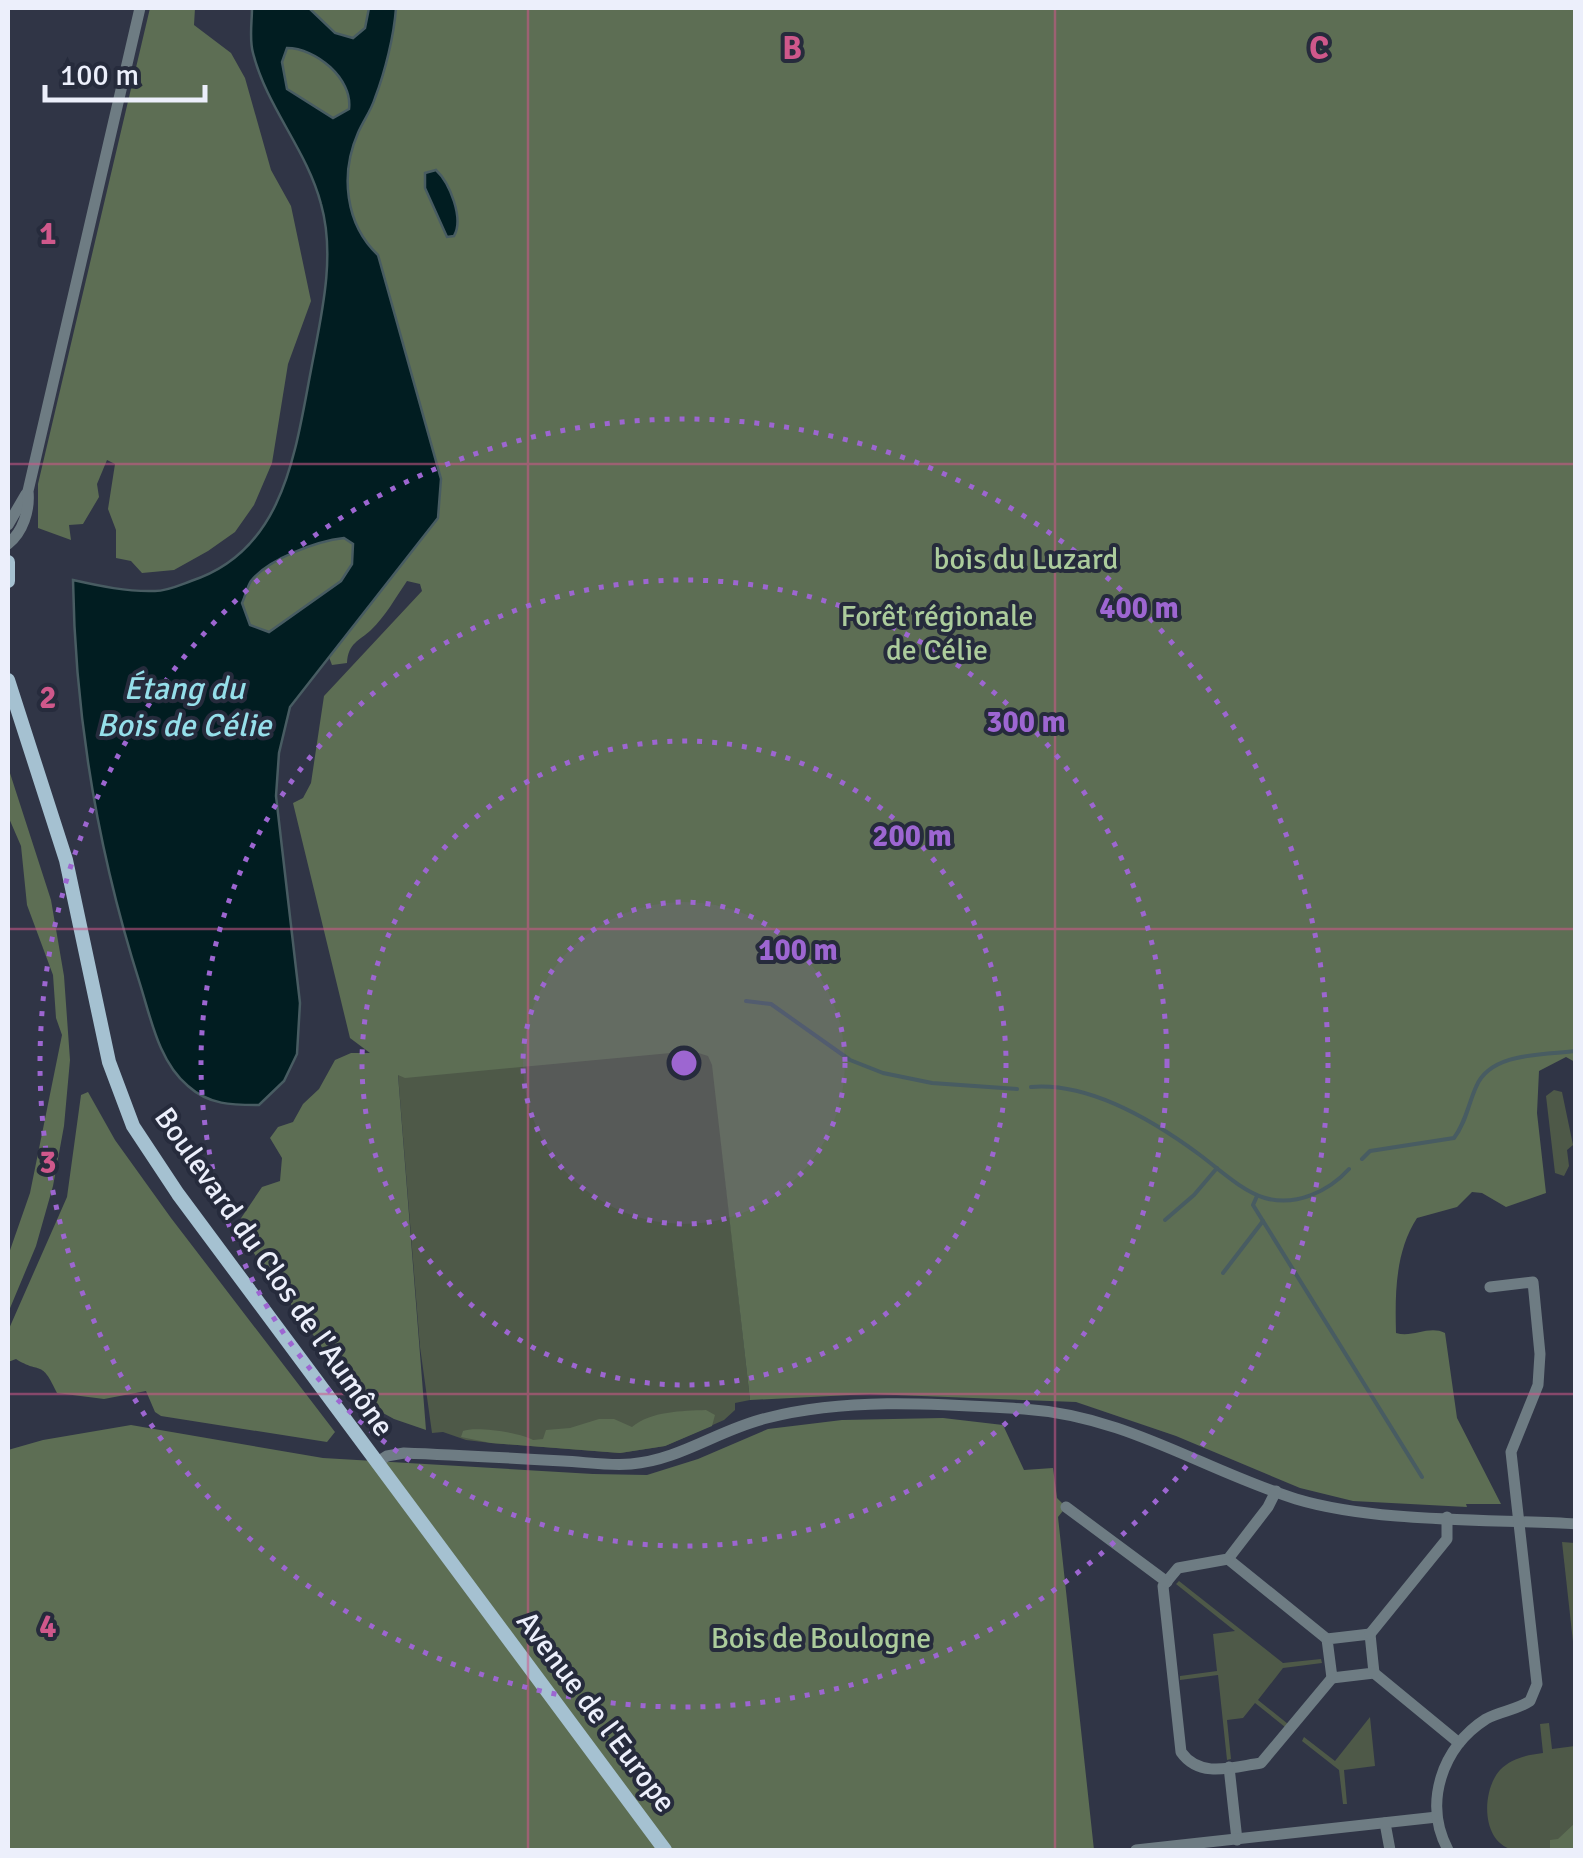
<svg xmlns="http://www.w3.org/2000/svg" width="1583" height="1858" viewBox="0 0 1583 1858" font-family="Signika,sans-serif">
	<rect width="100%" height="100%" fill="#303546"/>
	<g fill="#4e5948">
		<polygon points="711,1049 750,1400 735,1403 735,1410 724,1420 665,1446 620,1453 491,1443 466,1440 443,1432 432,1433 420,1347 398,1074"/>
		<polygon points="1554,1090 1562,1092 1573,1145 1567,1150 1569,1166 1564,1176 1555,1173 1546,1096"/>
		<polygon points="1562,1542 1575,1543 1575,1660"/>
		<polygon points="1179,1581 1283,1663 1321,1659 1322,1663 1283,1668 1258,1700 1288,1724 1285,1727 1255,1703 1243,1718 1227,1720 1231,1759 1227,1760 1218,1675 1180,1680 1180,1676 1217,1671 1213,1634 1235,1631 1176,1584"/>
		<polygon points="1370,1717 1375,1766 1344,1770 1347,1804 1343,1804 1339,1770 1302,1741 1304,1737 1335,1761"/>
		<path d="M 1549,1723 L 1552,1749 L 1575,1746 L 1575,1850 C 1557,1850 1530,1856 1513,1850 C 1480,1841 1482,1790 1500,1770 C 1512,1758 1527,1755 1543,1753 L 1540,1724 Z"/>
	</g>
	<g fill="#5d6e54">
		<polygon points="150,8 195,8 194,25 231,53 245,78 271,170 291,206 311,301 288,364 272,463 254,505 235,532 208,551 174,570 142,573 131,561 116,558 116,530 108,509 115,464 107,460 97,484 99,497 83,524 69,525 71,540 38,528 38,484"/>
		<polygon points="309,8 369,8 365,28 354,39 336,34"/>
		<path d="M 396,8 L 1575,8 L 1575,1062 L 1566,1057 L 1539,1071 L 1537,1113 L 1546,1193 L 1506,1207 L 1482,1193 L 1472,1192 L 1457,1207 L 1417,1218 C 1395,1252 1395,1294 1396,1333 C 1413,1338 1429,1325 1445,1333 L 1457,1418 L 1501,1504 L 1466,1504 L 1467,1507 L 1353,1501 L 1300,1488 L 1176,1436 L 1076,1402 L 870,1394 L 750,1400 L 712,1065 L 708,1056 L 692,1051 L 405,1078 L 398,1075 L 426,1430 L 394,1419 L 361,1401 L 235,1227 L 262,1187 L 280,1181 L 282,1158 L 270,1138 L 278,1127 L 293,1122 L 303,1104 L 319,1089 L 335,1060 L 351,1053 L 370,1053 L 350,1038 L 293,803 L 303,798 L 311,783 L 324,696 L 422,591 L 420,584 L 407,581 C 396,597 385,617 371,630 C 359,641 348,643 347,663 L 332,665 L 329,657 L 438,518 L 441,479 L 378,255 C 345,224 340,174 357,133 C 363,121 370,111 375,99 C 386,72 394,36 396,8 Z"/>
		<path d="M 287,48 C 316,49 352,79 349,109 L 333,118 L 287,89 L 282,62 Z"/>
		<path d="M 344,538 L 353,544 L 352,564 L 341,581 L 269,633 L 250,625 L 242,603 C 245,597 247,587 251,581 C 268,559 317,541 344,538 Z"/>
		<polygon points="8,767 51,900 64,976 70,1060 64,1126 53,1186 36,1246 8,1313 8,1256 30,1193 62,1035 56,1018 53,975 27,905 21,846 8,816"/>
		<path d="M 88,1092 L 115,1140 L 171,1218 L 335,1432 L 327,1442 L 161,1416 L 155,1412 L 146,1391 L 104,1399 L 57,1393 C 41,1358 41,1375 16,1359 L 8,1362 L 8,1331 L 67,1197 L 81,1095 Z"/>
		<path d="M 706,1410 L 715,1415 L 712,1426 L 665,1446 L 620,1453 L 491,1443 L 461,1437 L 463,1431 C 476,1426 522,1433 533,1440 L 543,1439 L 546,1430 L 570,1428 L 599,1419 L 614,1419 L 632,1427 C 651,1411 682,1411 706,1410 Z"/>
		<polygon points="943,1418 1003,1425 1024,1470 1053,1468 1057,1498 1066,1507 1058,1517 1094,1850 8,1850 8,1450 43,1440 131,1425 323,1458 593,1474 647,1475 698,1459 768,1429 842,1420"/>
		<polygon points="1575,1823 1575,1848 1550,1848 1550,1840 1558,1839"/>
	</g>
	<g fill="#011d21" stroke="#485c62" stroke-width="2.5" fill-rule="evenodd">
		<path d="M 252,8 L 309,8 L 335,33 L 353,38 L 365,28 L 369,8 L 396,8 C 394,36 385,72 375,98 C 371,111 363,121 358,133 C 340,174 345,224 378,255 L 441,479 L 438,518 L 290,707 L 279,753 L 276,796 L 300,1003 L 297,1054 L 284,1081 L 259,1105 C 232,1105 209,1105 188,1086 C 159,1062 151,1019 140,984 C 98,852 75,719 73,580 C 100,586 127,592 155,591 C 167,591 180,585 191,581 C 284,551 295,453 311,370 C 321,317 336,257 321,204 C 307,150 267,108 253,53 C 249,39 252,22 252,8 ZM 287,48 C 316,48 353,79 349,109 L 333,118 L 287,89 L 282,62 ZM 344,538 L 353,544 L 352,564 L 341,581 L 269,632 L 250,625 L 242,603 C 245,597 247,587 251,581 C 268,559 317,541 344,538 Z"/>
		<path d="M 436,170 C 450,183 464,219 454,236 L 447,237 L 425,188 L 425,173 Z"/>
	</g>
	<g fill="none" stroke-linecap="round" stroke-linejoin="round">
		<g stroke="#485c62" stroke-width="4">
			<polyline points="746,1001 771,1004 850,1060 883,1073 932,1083 1017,1089"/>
			<path d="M 1031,1087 C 1089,1082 1154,1121 1200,1155 C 1220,1170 1242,1191 1265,1198 C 1296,1207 1329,1191 1349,1169"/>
			<path d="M 1362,1159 L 1370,1151 L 1454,1138 C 1466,1122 1468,1105 1476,1087 C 1490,1052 1543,1055 1576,1051"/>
			<polyline points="1257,1196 1253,1205 1422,1477"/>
			<polyline points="1165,1220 1194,1195 1217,1168"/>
			<polyline points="1223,1273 1263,1221"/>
		</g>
		<g stroke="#6e7c83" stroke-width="11">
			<polyline points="8,525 26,494"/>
			<path d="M 8,544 C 23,532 30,510 28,491 L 140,8"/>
			<path d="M 376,1463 L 387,1456 L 404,1453 C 457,1455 510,1458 563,1461 C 585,1462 609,1466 631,1464 C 680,1460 720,1429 767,1418 C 850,1397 939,1404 1024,1409 C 1127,1416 1201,1469 1296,1499 C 1376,1523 1491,1519 1576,1524"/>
			<path d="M 1276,1491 L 1268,1507 L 1228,1559 L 1178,1568 L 1163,1586 L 1181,1752 C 1200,1779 1233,1767 1261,1763 L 1332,1678"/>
			<polyline points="1066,1507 1167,1582"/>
			<polyline points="1228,1559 1327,1639"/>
			<polygon points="1370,1634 1374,1673 1332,1678 1327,1639"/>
			<polyline points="1370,1634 1447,1539 1447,1517"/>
			<polyline points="1374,1673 1459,1743"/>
			<polyline points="1229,1767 1237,1840"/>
			<polyline points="1385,1823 1390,1850"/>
			<polyline points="1136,1850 1437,1817"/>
			<path d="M 1448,1850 C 1423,1803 1442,1747 1486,1719 C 1500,1711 1517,1710 1530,1701 L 1537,1684 L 1511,1452 L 1538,1385 L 1540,1354 L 1533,1282 L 1490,1287"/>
		</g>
		<g stroke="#a5c1d1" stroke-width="14">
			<polyline points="8,562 8,581"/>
			<polyline points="8,680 66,860 109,1062 133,1126 178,1194 665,1850"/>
		</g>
	</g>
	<path fill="none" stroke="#cf588b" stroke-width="2.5" stroke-opacity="0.55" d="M 528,8 L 528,1850M 1055,8 L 1055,1850M 8,464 L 1576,464M 8,929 L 1576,929M 8,1394 L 1576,1394"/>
	<circle cx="684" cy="1063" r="161" fill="#9d66d1" fill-opacity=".12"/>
	<g fill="none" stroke="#9d66d1" stroke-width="5" stroke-dasharray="5 10">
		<circle cx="684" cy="1063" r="161"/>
		<circle cx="684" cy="1063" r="322"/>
		<circle cx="684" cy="1063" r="483"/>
		<circle cx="684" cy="1063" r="644"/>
	</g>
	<g text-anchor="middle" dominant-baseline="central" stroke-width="8" stroke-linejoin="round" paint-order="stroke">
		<g font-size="30" fill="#accc9c" stroke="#262b3c">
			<text x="1026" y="559">bois du Luzard</text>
			<text x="937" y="616">Forêt régionale<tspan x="937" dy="34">de Célie</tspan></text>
			<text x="821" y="1638">Bois de Boulogne</text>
		</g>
		<g font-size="30" fill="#eceffb" stroke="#262b3c">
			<text transform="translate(274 1272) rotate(55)">Boulevard du Clos de l'Aumône</text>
			<text transform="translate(596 1712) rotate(53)">Avenue de l'Europe</text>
		</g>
		<g font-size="32" font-style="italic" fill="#95dfea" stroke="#262b3c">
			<text x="184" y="688">Étang du<tspan x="184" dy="37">Bois de Célie</tspan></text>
		</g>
	</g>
	<g font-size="32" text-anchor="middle" font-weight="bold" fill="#cf588b" stroke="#262b3c" stroke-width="8" stroke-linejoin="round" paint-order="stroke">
		<text x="792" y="59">B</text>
		<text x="1319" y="59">C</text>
		<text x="48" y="244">1</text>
		<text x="48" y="708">2</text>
		<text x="48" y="1173">3</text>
		<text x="48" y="1637">4</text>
	</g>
	<circle cx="684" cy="1063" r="15" fill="#9d66d1" stroke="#262b3c" stroke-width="5"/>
	<g font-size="30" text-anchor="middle" font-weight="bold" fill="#9d66d1" stroke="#262b3c" stroke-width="8" stroke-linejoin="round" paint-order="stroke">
		<text x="1139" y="618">400 m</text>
		<text x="1026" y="732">300 m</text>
		<text x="912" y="846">200 m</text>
		<text x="798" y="960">100 m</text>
	</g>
	<rect width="1583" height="1858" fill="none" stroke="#eceffb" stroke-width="20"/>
	<path d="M45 85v15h160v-15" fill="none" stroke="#eceffb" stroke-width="5"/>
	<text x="60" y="85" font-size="30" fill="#eceffb" stroke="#262b3c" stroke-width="8" paint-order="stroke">100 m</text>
</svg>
